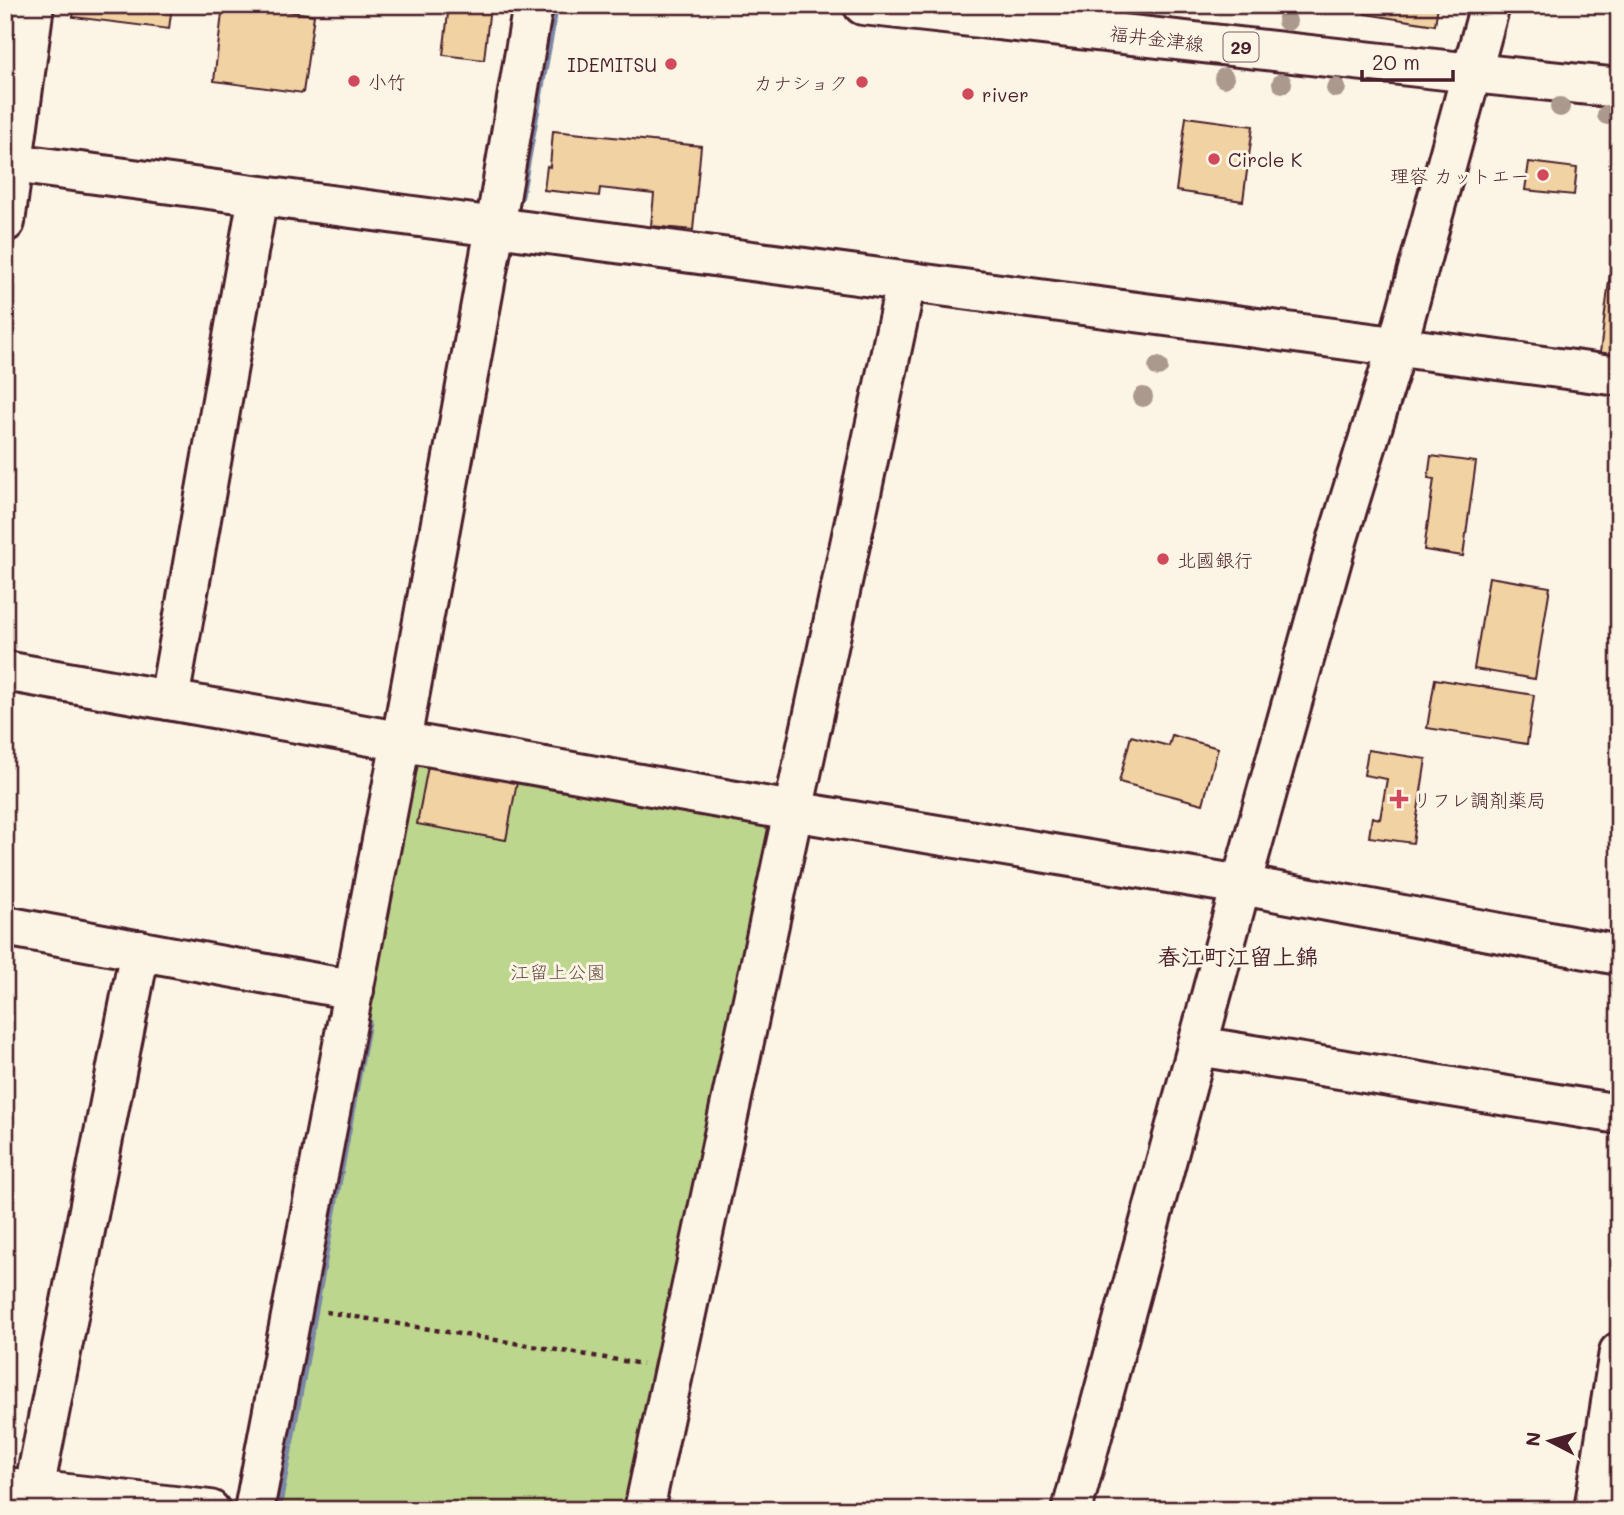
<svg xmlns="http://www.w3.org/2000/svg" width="1624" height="1515" viewBox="0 0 1624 1515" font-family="Mali,'Klee One',sans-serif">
	<rect width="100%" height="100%" fill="#fcf5e5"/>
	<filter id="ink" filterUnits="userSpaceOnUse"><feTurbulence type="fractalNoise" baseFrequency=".0143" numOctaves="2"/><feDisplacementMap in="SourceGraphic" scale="14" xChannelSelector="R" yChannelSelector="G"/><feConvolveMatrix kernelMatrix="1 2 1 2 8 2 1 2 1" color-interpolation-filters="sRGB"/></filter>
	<g filter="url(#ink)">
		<polygon fill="#bcd68d" stroke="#837a5c" stroke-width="2" points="401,741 792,811 644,1510 254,1510"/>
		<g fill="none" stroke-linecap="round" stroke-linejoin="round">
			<g stroke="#7b88a7" stroke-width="9">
				<polyline points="520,196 555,5"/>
				<polyline points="277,1510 367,1022"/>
			</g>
		</g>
		<g fill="#f0d2a3" stroke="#4a1f2b" stroke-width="2">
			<polygon points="75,5 172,5 169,29 73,17"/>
			<polygon points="223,5 244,5 314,15 303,93 214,81"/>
			<polygon points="449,5 490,6 484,60 443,55"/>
			<polygon points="1365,5 1438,5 1435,25 1365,14"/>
			<polygon points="1186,117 1253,126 1243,201 1176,191"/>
			<polygon points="553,131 701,146 693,230 651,226 654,194 600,188 599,196 544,190 547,166 550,167"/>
			<polygon points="1529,162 1577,168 1574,195 1525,190"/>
			<polygon points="1614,241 1619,242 1619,356 1600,353"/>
			<polygon points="1431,456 1476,462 1463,556 1424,550 1434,479 1428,478"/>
			<polygon points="1489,577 1550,587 1535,679 1474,669"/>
			<polygon points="1435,679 1534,695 1527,744 1427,728"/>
			<polygon points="1172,735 1218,748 1203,804 1119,782 1131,736 1169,746"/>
			<polygon points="1368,750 1426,759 1413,843 1369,837 1372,817 1380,819 1387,779 1364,775"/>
			<polygon points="428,766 517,782 506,840 417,824"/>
		</g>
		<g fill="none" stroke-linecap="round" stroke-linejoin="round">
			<defs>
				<g id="minor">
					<polyline points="1100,31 1104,5"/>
					<polyline points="5,162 1619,376"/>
					<polyline points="5,222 34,5"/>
					<polyline points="5,671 792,811 1241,885 1619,955"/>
					<polyline points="169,700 258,196"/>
					<polyline points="5,926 354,990"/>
					<polyline points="1197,1046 1619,1114"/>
					<polyline points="5,1487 210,1510"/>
					<polyline points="34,1490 140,950"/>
					<polyline points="254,1510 401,741 495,228 533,5"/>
					<polyline points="644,1510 906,282"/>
					<polyline points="1072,1510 1241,885 1338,538 1397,347 1490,5"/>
					<polyline points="1594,1510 1619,1352"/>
				</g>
				<polyline id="major" points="863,5 1472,73 1619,88"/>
			</defs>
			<use href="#minor" stroke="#4a1f2b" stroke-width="44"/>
			<use href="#major" stroke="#4a1f2b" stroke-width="44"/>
			<polyline stroke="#4a1f2b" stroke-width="4.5" stroke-dasharray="5 5" stroke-linecap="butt" points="326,1312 642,1364"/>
			<use href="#minor" stroke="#fcf5e5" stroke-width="38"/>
			<use href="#major" stroke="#fcf5e5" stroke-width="38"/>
		</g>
		<g fill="#aa998c">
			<circle cx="1287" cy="21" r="10"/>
			<circle cx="1224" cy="78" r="10"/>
			<circle cx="1282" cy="83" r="10"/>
			<circle cx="1336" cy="88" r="10"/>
			<circle cx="1560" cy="107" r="10"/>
			<circle cx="1607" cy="115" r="10"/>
			<circle cx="1158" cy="367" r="10"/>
			<circle cx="1143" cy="397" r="10"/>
		</g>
	</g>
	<g fill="#d1495b" stroke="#fcf5e5" stroke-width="2.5">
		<circle cx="671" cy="64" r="7"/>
		<circle cx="354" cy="81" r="7"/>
		<circle cx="862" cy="82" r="7"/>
		<circle cx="968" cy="94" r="7"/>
		<circle cx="1214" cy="159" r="7"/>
		<circle cx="1543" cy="175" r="7"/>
		<circle cx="1163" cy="559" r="7"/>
		<path d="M1395.5 788.5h7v7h7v7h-7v7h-7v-7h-7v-7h7z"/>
	</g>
	<g text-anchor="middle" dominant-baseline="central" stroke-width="6" stroke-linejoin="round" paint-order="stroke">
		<rect fill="#fcf5e5" stroke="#7f5f63" stroke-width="2" x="1223.5" y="32.5" width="35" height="29" rx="5"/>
		<g font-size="18" font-weight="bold" fill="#4a1f2b">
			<text x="1241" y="47">29</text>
		</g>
		<g font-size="19" fill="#4a1f2b" stroke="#fcf5e5">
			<text transform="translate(1157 38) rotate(7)">福井金津線</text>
		</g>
		<g font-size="19" fill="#4a1f2b" stroke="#fcf5e5" text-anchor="start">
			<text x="657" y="64" text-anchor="end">IDEMITSU</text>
			<text x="368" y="81">小竹</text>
			<text x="848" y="82" text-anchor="end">カナショク</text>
			<text x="982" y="94">river</text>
			<text x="1228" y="159">Circle K</text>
			<text x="1529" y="175" text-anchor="end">理容 カットエー</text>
			<text x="1177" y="559">北國銀行</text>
			<text x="1413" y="799">リフレ調剤薬局</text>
		</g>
		<g font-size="19" fill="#664d44" stroke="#fcf5e5">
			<text x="558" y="971">江留上公園</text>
		</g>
		<g font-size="23" font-weight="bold" fill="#4a1f2b" stroke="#fcf5e5">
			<text x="1238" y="956">春江町江留上錦</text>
		</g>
	</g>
	<rect width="1624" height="1515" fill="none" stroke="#fcf5e5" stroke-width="28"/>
	<rect x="14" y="14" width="1596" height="1487" fill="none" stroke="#4a1f2b" stroke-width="2.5" filter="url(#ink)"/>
	<g transform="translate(1550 1441) rotate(276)" stroke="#fcf5e5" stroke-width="5" paint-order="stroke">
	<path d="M0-5L12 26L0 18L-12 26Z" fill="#4a1f2b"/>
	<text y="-10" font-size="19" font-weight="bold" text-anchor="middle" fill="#4a1f2b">N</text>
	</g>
	<path d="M1362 70v10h91v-10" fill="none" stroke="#4a1f2b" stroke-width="3.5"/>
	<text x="1372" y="70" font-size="21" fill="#4a1f2b" stroke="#fcf5e5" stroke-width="5" paint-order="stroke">20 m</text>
</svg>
